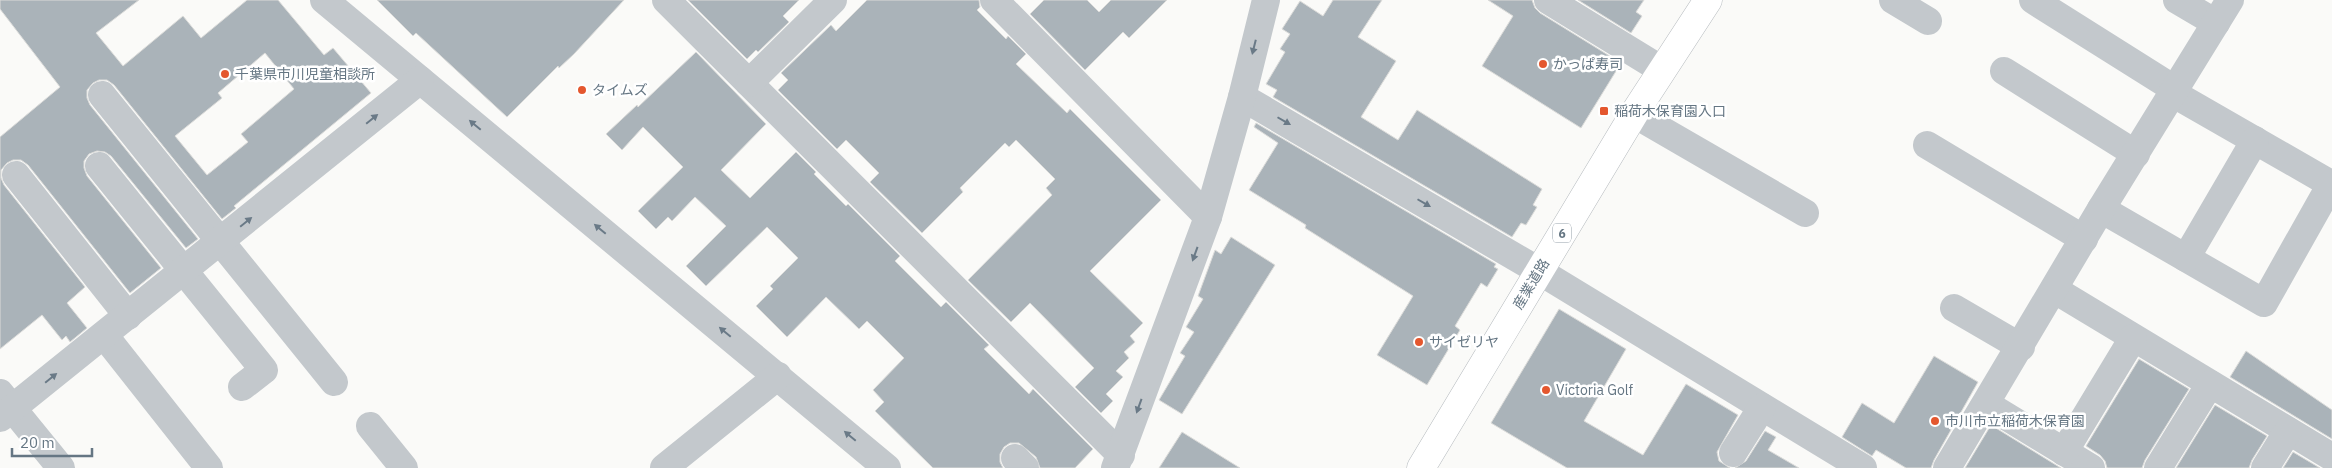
<svg xmlns="http://www.w3.org/2000/svg" width="2332" height="468" viewBox="0 0 2332 468" font-family="'IBM Plex Sans','Noto Sans JP',sans-serif">
	<rect width="100%" height="100%" fill="#fafaf8"/>
	<g fill="#aab3b9" stroke="#dcdcda" fill-rule="evenodd">
		<path d="M 0,0 L 139,0 L 96,33 L 123,66 L 183,16 L 201,38 L 247,0 L 278,0 L 324,55 L 333,48 L 371,93 L 234,206 L 236,208 L 222,219 L 114,85 L 107,80 L 99,80 L 93,83 L 87,90 L 87,98 L 90,105 L 198,239 L 186,248 L 111,156 L 105,152 L 97,151 L 89,154 L 84,161 L 84,168 L 87,176 L 161,268 L 130,293 L 28,165 L 21,160 L 13,160 L 7,163 L 1,170 L 1,178 L 4,185 L 85,287 L 67,303 L 87,328 L 70,342 L 66,336 L 62,340 L 42,315 L 0,349 L 0,137 L 60,87 L 0,9 ZM 265,53 L 294,89 L 241,134 L 248,142 L 207,175 L 175,136 L 222,98 L 218,93 Z"/>
		<polygon points="377,0 624,0 574,54 559,68 558,66 507,117 416,33 413,36"/>
		<polygon points="688,0 799,0 783,16 789,22 758,52 756,50 747,59"/>
		<polygon points="867,0 979,0 980,7 977,10 1006,39 1008,36 1026,54 1016,64 1067,113 1070,109 1161,200 1090,271 1143,323 1130,336 1135,342 1124,352 1129,358 1116,371 1123,377 1106,394 1113,401 1101,413 1075,387 1094,368 1030,303 1011,322 968,280 1052,195 1046,188 1055,179 1016,140 1009,147 1005,143 960,188 963,192 922,233 870,182 879,173 846,140 837,149 778,90 788,80 781,73 831,25 836,31"/>
		<polygon points="1044,0 1087,0 1099,12 1111,0 1167,0 1129,38 1123,32 1085,70 1030,14"/>
		<polygon points="1333,0 1382,0 1358,37 1396,61 1361,117 1398,140 1417,110 1542,189 1533,205 1537,207 1526,225 1521,223 1512,237 1273,97 1277,90 1266,84 1285,52 1280,49 1290,34 1282,29 1300,1 1323,16"/>
		<polygon points="1488,0 1532,0 1535,8 1540,13 1621,63 1581,128 1482,66 1513,16"/>
		<polygon points="1578,0 1644,0 1636,12 1642,16 1631,33"/>
		<polygon points="696,52 766,124 721,170 750,198 796,152 816,172 814,174 846,206 848,204 900,256 895,261 941,307 946,302 989,345 984,349 1029,394 1033,389 1093,449 1075,468 1040,468 1036,457 1019,443 1010,443 1004,447 1000,454 1000,462 1003,468 933,468 875,411 884,402 873,390 904,358 867,321 859,329 826,297 787,337 756,306 773,289 770,286 798,258 767,227 706,286 686,266 726,226 695,197 672,221 668,217 656,229 638,211 683,167 643,127 622,150 606,134 637,105 638,107"/>
		<polygon points="1256,123 1496,264 1494,267 1498,269 1487,287 1481,283 1455,326 1460,330 1427,385 1377,355 1413,296 1305,228 1306,225 1249,190 1278,143 1254,127"/>
		<polygon points="1231,237 1275,265 1182,414 1159,400 1185,356 1180,353 1194,332 1186,327 1203,299 1198,296 1215,250 1221,254"/>
		<polygon points="1559,309 1626,349 1584,421 1643,455 1686,384 1738,415 1717,452 1719,461 1730,468 1567,468 1491,423"/>
		<polygon points="2246,351 2332,410 2332,439 2230,377"/>
		<polygon points="1934,356 1978,382 1934,460 1931,468 1906,468 1876,450 1872,456 1842,437 1862,403 1894,423"/>
		<polygon points="2139,359 2189,389 2145,460 2142,468 2107,468 2105,461 2100,455 2086,446"/>
		<polygon points="2215,405 2267,436 2252,460 2249,468 2176,468"/>
		<polygon points="1991,425 2056,465 2061,468 1965,468"/>
		<polygon points="1765,431 1776,437 1768,450 1799,468 1735,468 1746,461"/>
		<polygon points="1182,432 1240,468 1159,468"/>
		<polygon points="2293,452 2320,468 2283,468"/>
	</g>
	<g fill="none" stroke-linecap="round" stroke-linejoin="round">
		<defs>
			<polyline id="major" points="1421,468 1637,109 1708,0"/>
		</defs>
		<use href="#major" stroke="#b5babe" stroke-width="29"/>
		<g stroke="#c3c8cc" stroke-width="28">
			<polyline points="324,0 887,468"/>
			<polyline points="666,0 1121,455"/>
			<polyline points="994,0 1208,217"/>
			<polyline points="1548,0 1662,70"/>
			<polyline points="1893,0 1928,21"/>
			<polyline points="2033,0 2176,90"/>
			<polyline points="2177,0 2216,23"/>
			<polyline points="2004,71 2136,154"/>
			<polyline points="749,83 833,0"/>
			<polyline points="102,95 334,382"/>
			<polyline points="1242,97 1539,271 1863,468"/>
			<polyline points="1634,114 1805,213"/>
			<polyline points="1927,145 2084,239"/>
			<polyline points="99,166 264,370 242,387"/>
			<polyline points="16,175 128,316"/>
			<polyline points="2101,209 2264,303 2331,184 2174,94"/>
			<polyline points="2186,258 2255,140"/>
			<polyline points="2055,290 2332,457"/>
			<polyline points="1954,308 2021,347"/>
			<polyline points="104,335 209,468"/>
			<polyline points="0,393 61,468"/>
			<polyline points="1986,404 2091,468"/>
			<polyline points="0,418 420,80"/>
			<polyline points="370,426 404,468"/>
			<polyline points="2064,452 2133,338"/>
			<polyline points="1733,453 1762,407"/>
			<polyline points="1015,458 1025,468"/>
			<polyline points="664,468 778,376"/>
			<polyline points="1115,468 1208,217 1242,97 1266,0"/>
			<polyline points="1947,468 2101,209 2230,0"/>
			<polyline points="2158,468 2210,384"/>
			<polyline points="2265,468 2288,431"/>
		</g>
		<use href="#major" stroke="#fff" stroke-width="28"/>
	</g>
	<defs><path id="oneway-solid" d="M-6-.8H1V-3.2L6.5 0L1 3.2V.8H-6Z" transform="scale(1.25)"/></defs>
	<g fill="#6a7a87">
		<use href="#oneway-solid" transform="translate(1254 47) rotate(104)"/>
		<use href="#oneway-solid" transform="translate(372 119) rotate(-39)"/>
		<use href="#oneway-solid" transform="translate(1284 121) rotate(30)"/>
		<use href="#oneway-solid" transform="translate(475 125) rotate(-140)"/>
		<use href="#oneway-solid" transform="translate(1424 203) rotate(30)"/>
		<use href="#oneway-solid" transform="translate(246 222) rotate(-39)"/>
		<use href="#oneway-solid" transform="translate(600 229) rotate(-140)"/>
		<use href="#oneway-solid" transform="translate(1195 254) rotate(110)"/>
		<use href="#oneway-solid" transform="translate(725 332) rotate(-140)"/>
		<use href="#oneway-solid" transform="translate(51 378) rotate(-39)"/>
		<use href="#oneway-solid" transform="translate(1139 406) rotate(110)"/>
		<use href="#oneway-solid" transform="translate(850 436) rotate(-140)"/>
	</g>
	<g fill="#e4572e" stroke="#fff" stroke-width="2">
		<circle cx="1543" cy="64" r="5"/>
		<circle cx="225" cy="74" r="5"/>
		<circle cx="582" cy="90" r="5"/>
		<rect x="1599" y="106" width="10" height="10" rx="2.5"/>
		<circle cx="1419" cy="342" r="5"/>
		<circle cx="1546" cy="390" r="5"/>
		<circle cx="1935" cy="421" r="5"/>
	</g>
	<g text-anchor="middle" dominant-baseline="central" stroke-width="5" stroke-linejoin="round" paint-order="stroke">
		<rect fill="#fff" stroke="#939fa8" stroke-width="1" x="1553" y="223.5" width="18" height="19" rx="4"/>
		<g font-size="12" font-weight="bold" fill="#657683">
			<text x="1562" y="233">6</text>
		</g>
		<g font-size="14" fill="#657683" stroke="#fff" text-anchor="start">
			<text x="1553" y="64">かっぱ寿司</text>
			<text x="235" y="74">千葉県市川児童相談所</text>
			<text x="592" y="90">タイムズ</text>
			<text x="1614" y="111">稲荷木保育園入口</text>
			<text x="1429" y="342">サイゼリヤ</text>
			<text x="1556" y="390">Victoria Golf</text>
			<text x="1945" y="421">市川市立稲荷木保育園</text>
		</g>
		<g font-size="14" fill="#657683" stroke="#fff">
			<text transform="translate(1531 284) rotate(-59)">産業道路</text>
		</g>
	</g>
	<path d="M12 448v8h80v-8" fill="none" stroke="#657683" stroke-width="2.5"/>
	<text x="20" y="448" font-size="15" fill="#657683" stroke="#ffffff" stroke-width="4" paint-order="stroke">20 m</text>
</svg>
